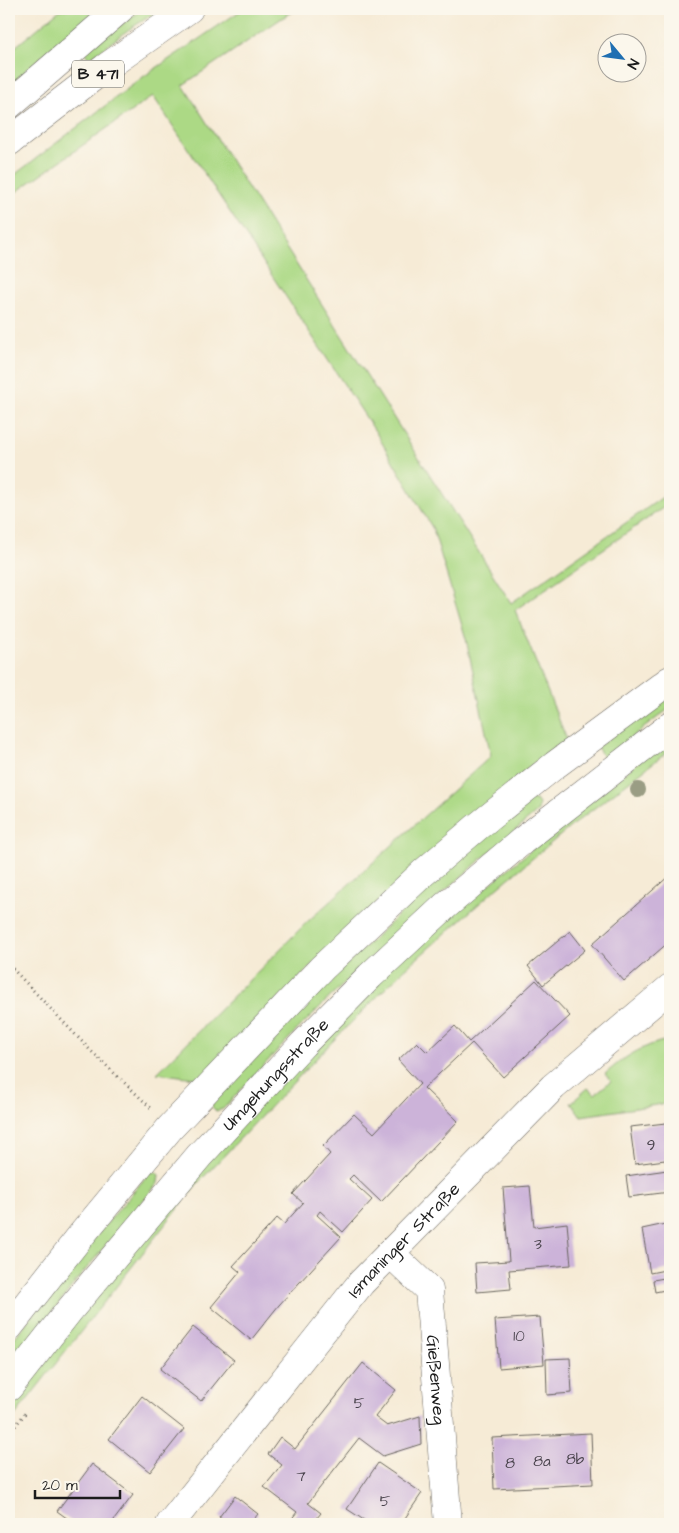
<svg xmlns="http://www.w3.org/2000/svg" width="679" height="1533" viewBox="0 0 679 1533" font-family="'Architects Daughter',sans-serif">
	<rect width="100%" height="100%" fill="#fbf7ec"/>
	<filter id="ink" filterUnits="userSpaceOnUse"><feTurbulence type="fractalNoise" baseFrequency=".02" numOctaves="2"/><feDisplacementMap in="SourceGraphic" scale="10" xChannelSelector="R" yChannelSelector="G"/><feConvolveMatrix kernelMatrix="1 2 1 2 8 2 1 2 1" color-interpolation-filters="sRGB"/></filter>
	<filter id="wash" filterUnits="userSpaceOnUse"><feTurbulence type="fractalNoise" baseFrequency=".0096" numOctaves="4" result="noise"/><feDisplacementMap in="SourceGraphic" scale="20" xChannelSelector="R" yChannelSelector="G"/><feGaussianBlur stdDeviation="1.12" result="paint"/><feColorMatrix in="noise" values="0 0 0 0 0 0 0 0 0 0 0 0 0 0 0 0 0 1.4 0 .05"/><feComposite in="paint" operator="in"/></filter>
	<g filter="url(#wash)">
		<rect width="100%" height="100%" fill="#f6ebd6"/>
		<g fill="#acd985" stroke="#647a50">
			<polygon points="61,9 101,9 74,28 9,86 9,52"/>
			<polygon points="143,9 161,9 128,30 89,59 84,51"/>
			<polygon points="243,9 298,9 282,18 183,85 511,603 670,492 670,503 515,610 567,740 533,764 347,929 202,1079 157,1073 306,923 491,756 466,639 433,529 375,431 153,96 9,197 9,179 143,77"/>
			<polygon points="670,694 670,708 604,758 597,747"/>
			<polygon points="670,736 670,750 575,823 490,894 404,970 330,1044 197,1184 9,1423 9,1401 188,1178 395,962"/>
			<path d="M 530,799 L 536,800 L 539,804 L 538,811 C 464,873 392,937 323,1004 C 288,1038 256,1074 223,1109 L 216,1111 L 212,1107 L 213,1101 L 233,1079 L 320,990 L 442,873 Z"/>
			<path d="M 668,1040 L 670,1040 L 670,1103 L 581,1116 L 571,1103 L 588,1088 L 595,1094 L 611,1081 L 605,1074 C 624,1057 643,1045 668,1040 Z"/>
			<polygon points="150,1172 156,1172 159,1175 158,1183 77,1280 9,1367 9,1345 57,1283"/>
		</g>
		<g id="blocks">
			<g fill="#ccb3d9">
				<polygon points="670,875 670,941 624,981 592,944"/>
				<polygon points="570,931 585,950 543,985 528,966"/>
				<polygon points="536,980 570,1016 503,1077 472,1043 424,1088 458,1121 381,1202 353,1175 349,1179 372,1200 343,1232 320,1211 317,1215 341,1237 279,1305 251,1340 211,1307 240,1272 233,1266 277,1218 284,1224 303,1203 293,1194 330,1154 323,1146 354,1114 374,1133 420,1084 398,1060 417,1042 427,1052 455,1026 469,1042"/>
				<polygon points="666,1123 667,1130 670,1129 670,1192 629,1197 626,1176 667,1170 665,1160 635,1164 630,1127"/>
				<polygon points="530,1186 534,1227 567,1223 571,1265 509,1270 511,1289 477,1292 475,1263 509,1261 503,1188"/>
				<polygon points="670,1223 670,1269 650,1273 642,1229"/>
				<polygon points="670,1277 670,1289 655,1292 653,1280"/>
				<polygon points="540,1317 544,1364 499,1368 495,1320"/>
				<polygon points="193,1327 234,1360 201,1401 160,1369"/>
				<polygon points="570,1358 572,1393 547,1395 546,1359"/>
				<polygon points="363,1363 396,1390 375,1417 387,1426 420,1416 421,1444 383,1456 359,1438 308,1503 321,1513 312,1524 295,1524 290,1521 297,1512 264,1487 282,1465 268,1454 280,1437 295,1449"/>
				<polygon points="142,1396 184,1429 150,1472 109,1439"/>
				<polygon points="591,1433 593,1484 494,1489 492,1438"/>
				<polygon points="378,1463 422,1493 401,1524 370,1524 347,1509"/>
				<polygon points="92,1464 133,1495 111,1524 75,1524 57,1511"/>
				<polygon points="235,1496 258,1514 250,1524 228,1524 219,1517"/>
			</g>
		</g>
	</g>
	<g filter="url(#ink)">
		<use href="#blocks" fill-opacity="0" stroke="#68645d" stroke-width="1"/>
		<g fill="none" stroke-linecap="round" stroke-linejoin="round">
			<defs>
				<g id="minor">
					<path id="s1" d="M 390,1253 L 429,1290 L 448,1524"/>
					<polyline points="9,1327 83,1233 170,1128 322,968 423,873 477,827 555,765 670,680"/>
					<path id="s2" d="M 9,1387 L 68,1312 L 199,1156 L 303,1044 L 370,976 L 444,907 L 522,841 L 670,726"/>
					<path id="s3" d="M 170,1524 L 361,1283 L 553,1087 L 670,988"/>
				</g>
				<g id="major">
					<polyline points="9,105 120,9"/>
					<polyline points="9,142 105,68 189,9"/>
				</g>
			</defs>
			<use href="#minor" stroke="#68645d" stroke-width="29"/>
			<use href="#major" stroke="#68645d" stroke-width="29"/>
			<g stroke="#68645d" stroke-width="3" stroke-dasharray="1 4" stroke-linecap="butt">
				<polyline points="9,965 91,1051 151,1108"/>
				<polyline points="9,1434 27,1411"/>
			</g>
			<use href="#minor" stroke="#fff" stroke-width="28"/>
			<use href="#major" stroke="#fff" stroke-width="28"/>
		</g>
		<circle fill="#9a9d84" cx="638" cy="790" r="8"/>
	</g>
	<g text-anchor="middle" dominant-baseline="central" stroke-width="4" stroke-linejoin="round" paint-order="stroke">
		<g font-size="15" fill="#48424b">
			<text x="651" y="1145">9</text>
			<text x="538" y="1244">3</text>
			<text x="519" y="1336">10</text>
			<text x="359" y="1403">5</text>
			<text x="575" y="1459">8b</text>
			<text x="542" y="1461">8a</text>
			<text x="510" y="1463">8</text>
			<text x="301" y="1476">7</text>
			<text x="385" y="1501">5</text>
		</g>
		<rect fill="#fbf7ec" stroke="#5f5e5a" stroke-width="1" x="72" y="60.5" width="52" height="27" rx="4"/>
		<g font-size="16" font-weight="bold" fill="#1c1c1c">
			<text x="98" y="74">B 471</text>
		</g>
		<g font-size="18" fill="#1c1c1c" stroke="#fbf7ec">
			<text stroke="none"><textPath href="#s2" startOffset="411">Umgehungsstraße</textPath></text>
			<text stroke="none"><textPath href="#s3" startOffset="368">Ismaninger Straße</textPath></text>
			<text stroke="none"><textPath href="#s1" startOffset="144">Gießenweg</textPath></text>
		</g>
	</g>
	<rect width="679" height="1533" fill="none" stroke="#fbf7ec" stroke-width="30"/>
	<g transform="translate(622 58) rotate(119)"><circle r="24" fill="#fbf7ec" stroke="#a29f99"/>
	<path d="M0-4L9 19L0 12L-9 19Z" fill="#1f6fb2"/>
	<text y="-8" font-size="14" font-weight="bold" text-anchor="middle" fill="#1c1c1c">N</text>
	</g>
	<path d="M35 1490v8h85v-8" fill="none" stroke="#1c1c1c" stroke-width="2.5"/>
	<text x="42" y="1490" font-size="15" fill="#1c1c1c" stroke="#fbf7ec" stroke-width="4" paint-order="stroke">20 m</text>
</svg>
